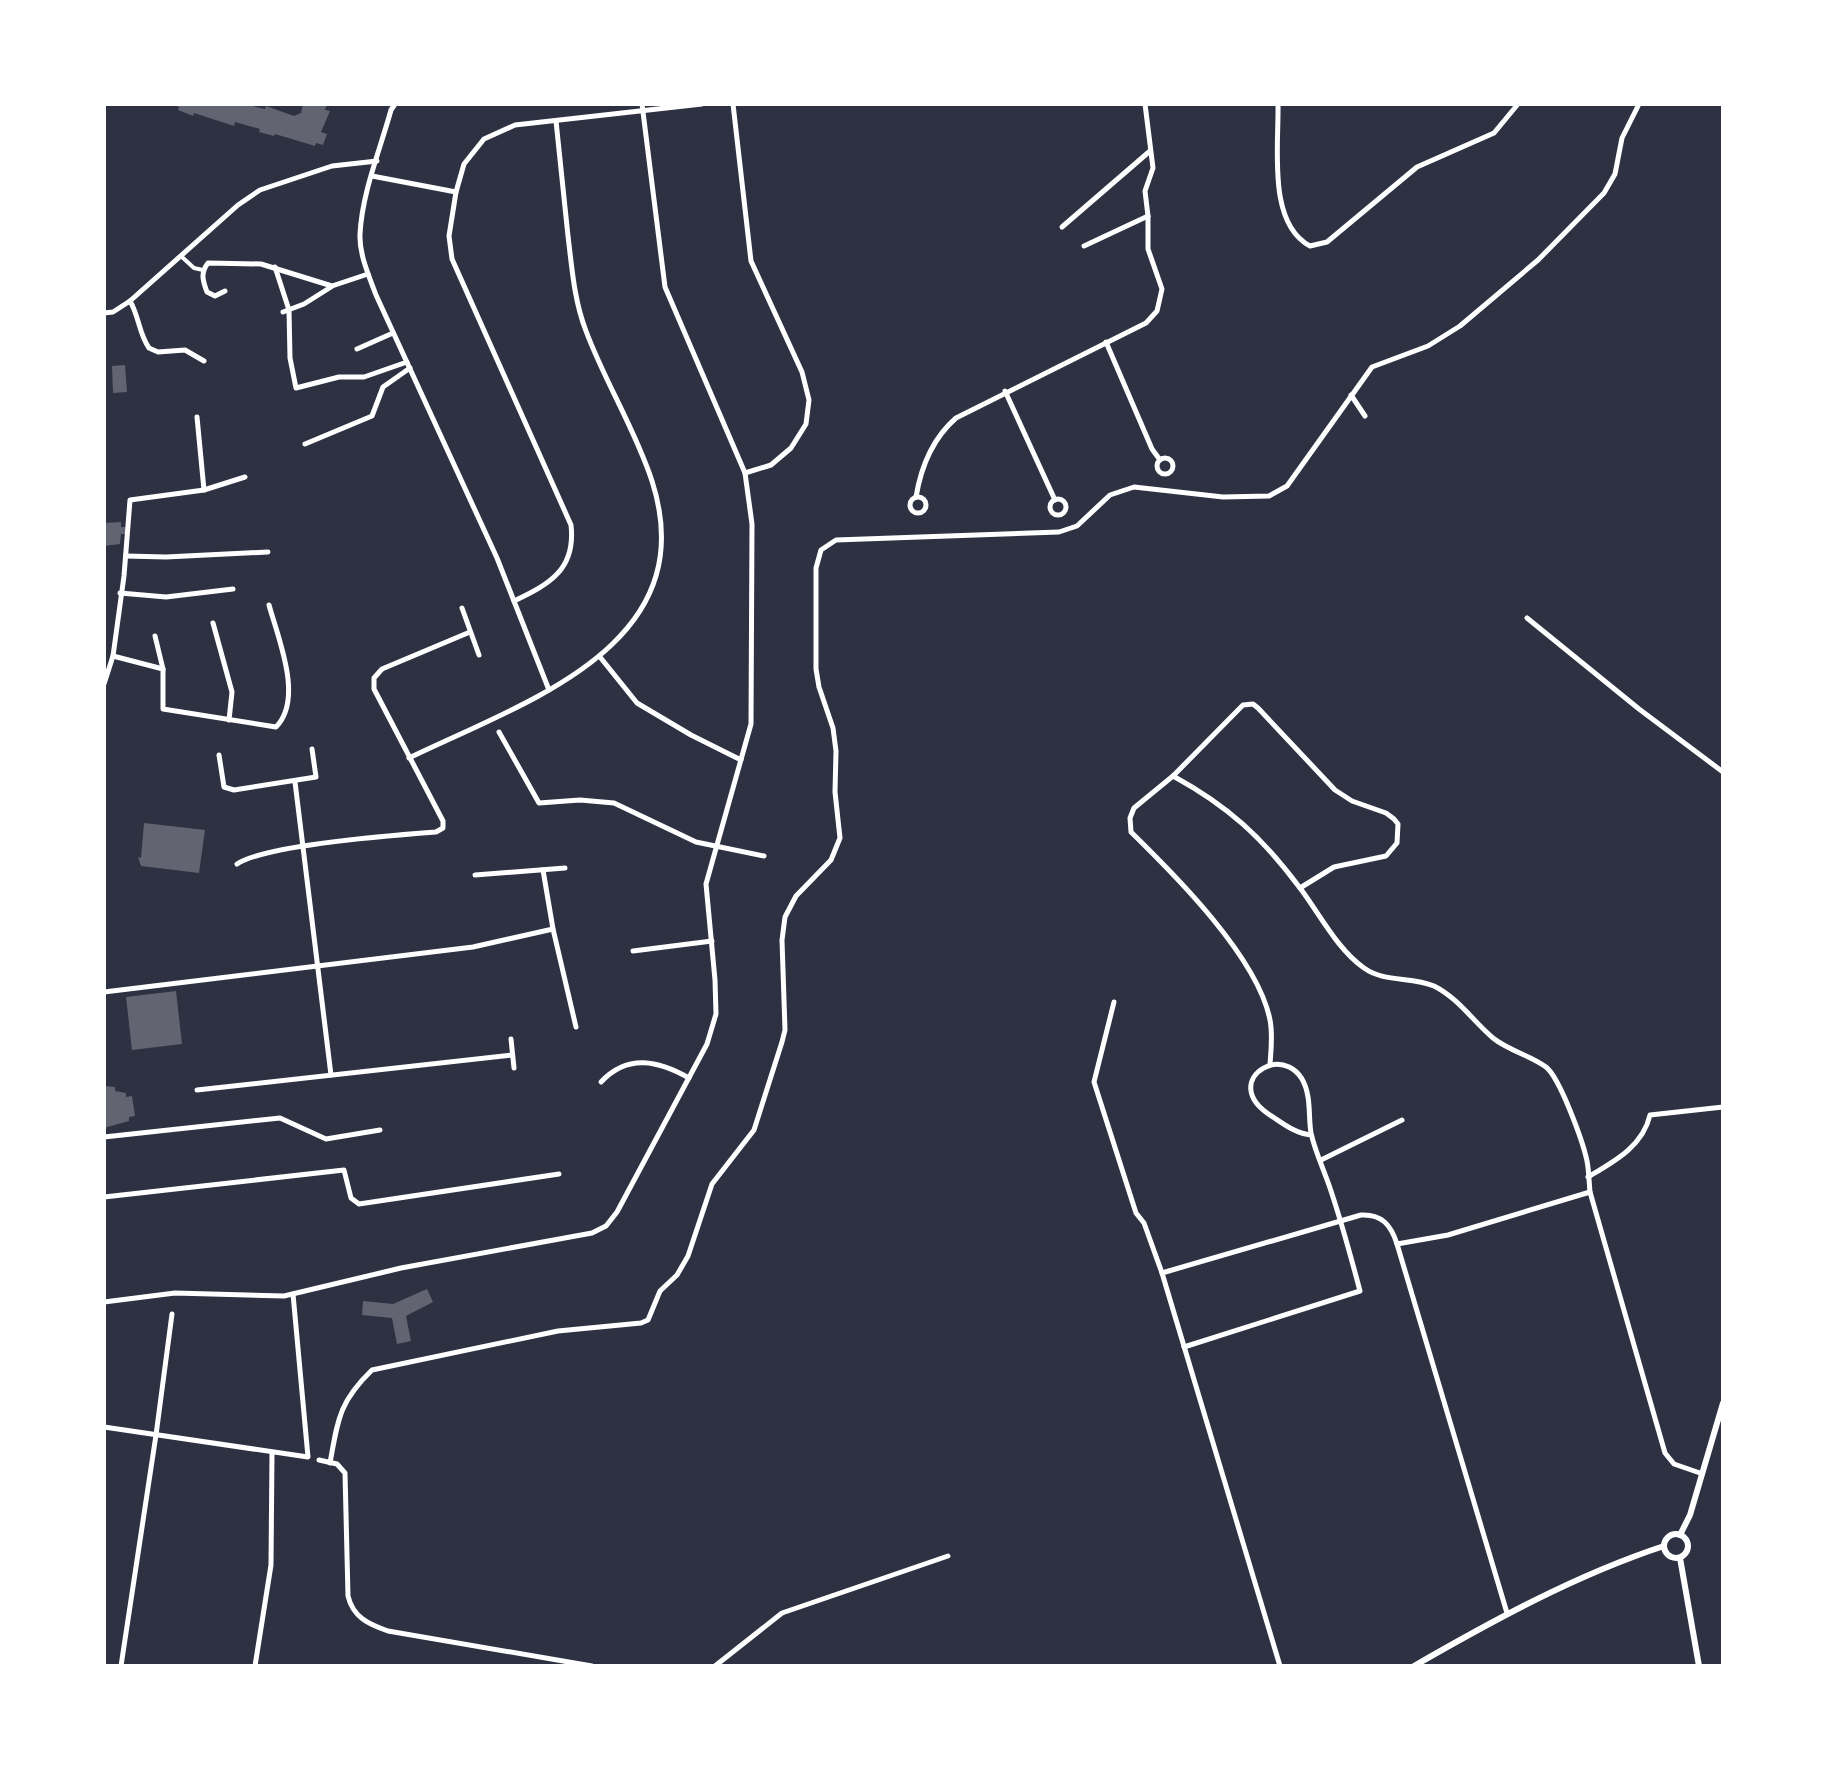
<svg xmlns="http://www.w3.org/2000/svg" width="1827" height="1770" viewBox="0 0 1827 1770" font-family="Mulish,sans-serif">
	<rect width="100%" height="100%" fill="#2d3142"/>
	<g fill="#626471">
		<polygon points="171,104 244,104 265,109 266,106 294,116 301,113 303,104 327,104 325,110 330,111 321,132 327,134 323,145 316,143 315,146 275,134 274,136 259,132 260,129 235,122 234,126 194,113 193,116 178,110 179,107"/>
		<polygon points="125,365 127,392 113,393 112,366"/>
		<polygon points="121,522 121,527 125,527 125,534 121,534 120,544 104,546 104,523"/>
		<polygon points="144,823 205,830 199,873 141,866 138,857 141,858"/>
		<polygon points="176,991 182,1044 132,1050 126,997"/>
		<polygon points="104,1086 115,1087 115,1091 126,1093 126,1097 132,1096 135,1116 129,1117 129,1121 104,1128"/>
		<polygon points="427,1289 433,1302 406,1316 411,1341 397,1344 392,1318 362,1315 363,1301 393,1304"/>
	</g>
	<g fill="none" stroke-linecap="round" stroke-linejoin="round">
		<polyline stroke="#fff" stroke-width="4" points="182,257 194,268 203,270"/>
		<g stroke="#fff" stroke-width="5">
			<path d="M 395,104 L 391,110 C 380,150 362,193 360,234 C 359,254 369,276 376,295 L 497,558 L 549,690"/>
			<polyline points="733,104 751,261 802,372 809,400 806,424 791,448 771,465 745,473"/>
			<path d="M 1278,104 C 1279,146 1267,223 1310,246 L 1327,242 L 1417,167 L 1494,133 L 1518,104"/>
			<polyline points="372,176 456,192"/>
			<polyline points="1062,227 1150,151"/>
			<polyline points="1084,246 1148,216"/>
			<polyline points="275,267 289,310 290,358 296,388 339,377 364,377 407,362"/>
			<path d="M 225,291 L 215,296 L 207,292 C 203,281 200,273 208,263 L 261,264 L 332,286 L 368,274"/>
			<path d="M 130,301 C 139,316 139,334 149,348 L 158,352 L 185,350 L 204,361"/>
			<polyline points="283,312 304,304 331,287"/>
			<polyline points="104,313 113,312 130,301 238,205 260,190 332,166 377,161"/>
			<polyline points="1106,342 1152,449 1160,460"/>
			<polyline points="357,349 393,333"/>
			<polyline points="1005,391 1055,500"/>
			<polyline points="1351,395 1365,416"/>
			<polyline points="197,417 204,490"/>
			<polyline points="305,444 372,416 383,387 410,368"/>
			<circle cx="1165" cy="466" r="8"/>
			<circle cx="918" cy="505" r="8"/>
			<path d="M 916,497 C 921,467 933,438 956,418 L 1146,323 L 1157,311 L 1162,289 L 1148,249 L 1148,216 L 1145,191 L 1153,168 L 1145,104"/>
			<circle cx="1058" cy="507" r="8"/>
			<polyline points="126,556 166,557 268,552"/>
			<polyline points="120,593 166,597 233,589"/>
			<path d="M 514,601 C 550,584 576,569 571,525 L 452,259 L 449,236 L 456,192 L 464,164 L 484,139 L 515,125 L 702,104"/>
			<polyline points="462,608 479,655"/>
			<polyline points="1527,618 1639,709 1723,772"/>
			<polyline points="213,623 232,692 229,720"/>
			<polyline points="155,636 163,669"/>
			<path d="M 113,656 L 163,669 L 163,709 L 276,727 C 304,699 278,638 269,605"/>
			<polyline points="600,657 637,703 691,735 741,760"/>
			<polyline points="104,684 113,656 124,576 130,500 204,490 245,477"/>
			<polyline points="499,732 539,803 580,800 614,803 696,842 764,856"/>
			<polyline points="219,755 224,787 234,790 316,777 312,749"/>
			<path d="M 409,758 C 524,702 705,646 652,481 C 635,429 605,382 586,331 C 574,300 572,268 568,236 C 564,197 560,159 556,121"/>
			<path d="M 1173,776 C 1228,806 1262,837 1300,888 C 1319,913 1337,949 1364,968 C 1385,983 1411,976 1434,986 C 1458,998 1473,1021 1493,1038 C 1509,1051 1530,1055 1546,1067 C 1560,1078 1583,1142 1587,1161 C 1589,1171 1589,1182 1590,1192 L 1665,1453 L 1674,1464 L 1700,1473"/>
			<polyline points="295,782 331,1075"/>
			<path d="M 237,864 C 265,845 396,835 436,832 L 443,828 L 443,821 L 374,689 L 374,678 L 382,669 L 470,632"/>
			<polyline points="543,870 553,929 576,1027"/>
			<polyline points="475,875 565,868"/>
			<polyline points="633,951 712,941"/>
			<polyline points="104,992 473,947 553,929"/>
			<polyline points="1114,1002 1094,1082 1136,1213 1144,1223 1162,1273 1280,1666"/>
			<polyline points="511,1039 514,1068"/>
			<path d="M 1270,1064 C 1271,1050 1273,1035 1270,1020 C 1258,958 1176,876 1131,832 L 1130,818 L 1134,808 L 1173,776 L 1243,705 L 1253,704 L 1258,708 L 1335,790 L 1352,801 L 1386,813 L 1394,819 L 1398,824 L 1397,843 L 1386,856 L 1334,867 L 1300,888"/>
			<path d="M 601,1082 C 628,1053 659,1061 689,1078"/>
			<polyline points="197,1090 512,1055"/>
			<polyline points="104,1137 280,1118 326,1139 380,1130"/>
			<polyline points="1321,1160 1402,1120"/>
			<path d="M 1588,1177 C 1615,1161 1643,1146 1650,1115 L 1723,1107"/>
			<polyline points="104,1197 344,1170 351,1198 359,1204 559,1174"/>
			<polyline points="1397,1244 1507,1613"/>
			<path d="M 1162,1273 L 1361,1215 C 1382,1214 1391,1225 1397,1244 L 1448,1235 L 1590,1192"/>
			<polyline points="104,1302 175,1293 284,1296 401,1268 592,1233 606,1226 617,1212 707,1044 716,1014 715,980 706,884 751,724 752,524 745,473 665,287 642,104"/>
			<path d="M 1184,1347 L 1360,1291 C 1351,1257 1342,1224 1331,1191 C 1325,1172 1315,1152 1311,1133 C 1309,1121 1310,1109 1308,1097 C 1297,1031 1211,1080 1273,1117 C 1285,1125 1297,1134 1311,1135"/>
			<polyline points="104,1427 308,1457 293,1294"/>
			<path d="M 319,1460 L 337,1464 L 345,1473 L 348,1596 C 353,1617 368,1624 388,1631 L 592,1666"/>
			<path d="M 330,1463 C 338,1419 339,1402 372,1370 L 558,1331 L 641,1323 L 648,1320 L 660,1291 L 677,1275 L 688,1256 L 712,1184 L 754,1130 L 782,1042 L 785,1030 L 782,940 L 785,917 L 796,896 L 831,860 L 840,838 L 835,792 L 836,751 L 833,728 L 819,687 L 816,669 L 816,568 L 821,550 L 836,540 L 1059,532 L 1077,526 L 1110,495 L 1134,487 L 1223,497 L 1269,496 L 1287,486 L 1372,367 L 1428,346 L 1460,326 L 1538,260 L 1604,193 L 1615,174 L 1622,138 L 1639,104"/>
			<polyline points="121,1666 156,1435 172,1314"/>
			<polyline points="255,1666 271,1565 272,1453"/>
			<polyline points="715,1666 782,1613 948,1556"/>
		</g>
		<g stroke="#fff" stroke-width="6">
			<circle cx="1676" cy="1546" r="12"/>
			<polyline points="1680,1535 1690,1515 1723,1403"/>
			<polyline points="1680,1558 1699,1666"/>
			<path d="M 1414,1666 C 1494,1620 1576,1575 1664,1546"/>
		</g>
	</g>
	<rect width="1827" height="1770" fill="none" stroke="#ffffff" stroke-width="212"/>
</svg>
